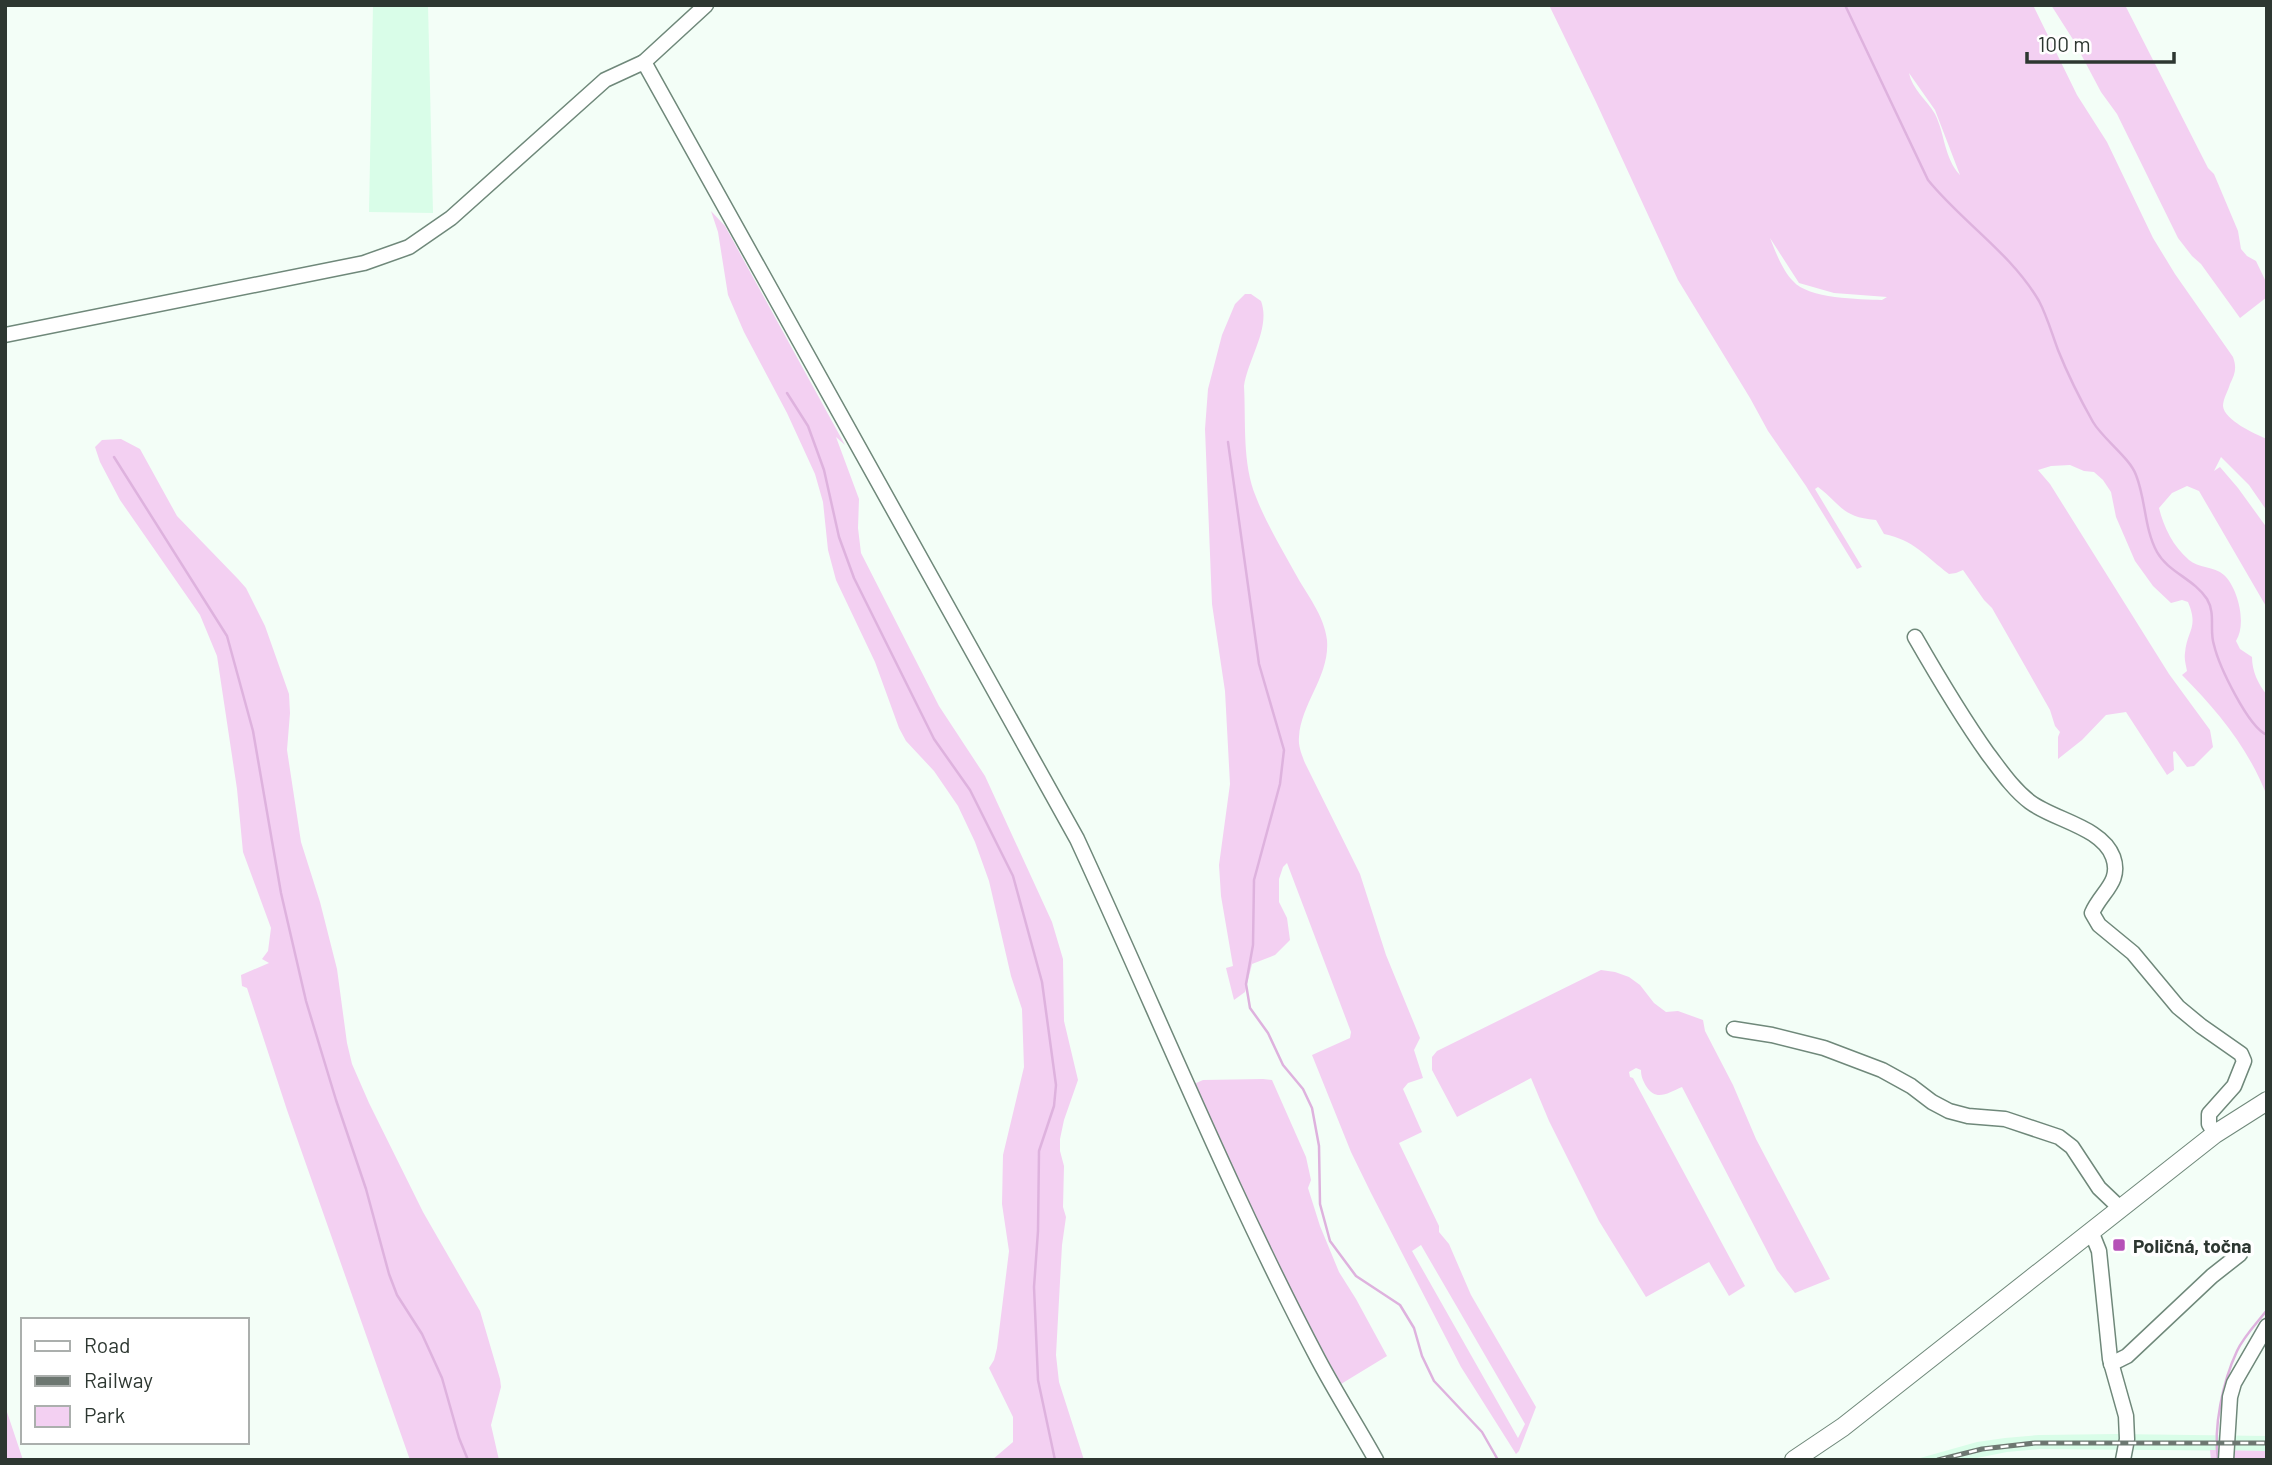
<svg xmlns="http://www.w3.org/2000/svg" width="2272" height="1465" viewBox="0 0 2272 1465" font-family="Barlow,sans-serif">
	<rect width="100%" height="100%" fill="#f3fef7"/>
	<g fill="#d9fde8">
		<polygon points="373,5 428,5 433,213 369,212"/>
		<polygon points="2117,1434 2267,1436 2267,1451 2040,1449 2007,1452 1967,1460 1913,1460 1977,1442 2005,1438 2039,1435"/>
	</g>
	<g fill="#f3d0f2" fill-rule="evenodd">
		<path d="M 1549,5 L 2033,5 L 2077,95 L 2107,142 L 2153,238 L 2175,274 L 2233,357 C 2237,368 2235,374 2230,384 C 2228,391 2223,399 2223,406 C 2224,420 2255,434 2267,439 L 2267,511 L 2249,485 L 2221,457 L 2214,471 L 2220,467 L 2238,488 L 2267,528 L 2267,608 L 2199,491 L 2187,486 L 2172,493 L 2159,508 C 2164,528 2173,546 2189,560 C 2198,568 2214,566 2224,575 C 2238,588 2247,624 2236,641 L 2240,649 L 2252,657 C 2252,671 2258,684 2267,695 L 2267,796 C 2249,749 2217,710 2182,675 L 2187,671 C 2186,665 2184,659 2185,653 C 2187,630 2199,628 2188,602 L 2182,600 L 2171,603 L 2153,586 L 2135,561 L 2116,517 L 2111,492 L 2103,480 L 2094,472 L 2084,471 L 2070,465 L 2051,466 L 2038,470 L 2050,484 L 2169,674 L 2210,730 L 2213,747 L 2194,766 L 2187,767 L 2175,751 L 2173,752 L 2174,770 L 2167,775 L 2126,712 L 2106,715 L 2082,740 L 2058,759 L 2058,737 L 2060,732 L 2055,726 L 2050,710 L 1992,608 L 1984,600 L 1963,570 L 1956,573 L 1949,574 C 1925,556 1914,540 1884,534 L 1876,520 C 1841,517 1842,505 1818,487 L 1815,489 L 1862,567 L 1857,569 L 1806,486 L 1768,431 L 1750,398 L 1678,280 L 1596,102 ZM 1909,73 L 1935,110 L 1960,175 C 1944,158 1945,134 1935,114 C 1926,99 1912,89 1909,73 ZM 1770,238 L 1799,283 L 1834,293 L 1887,297 L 1882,300 C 1860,299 1808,299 1793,281 C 1783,271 1775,251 1770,238 Z"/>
		<polygon points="2051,5 2125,5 2208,168 2214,174 2238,231 2241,249 2247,256 2256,261 2267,284 2267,297 2240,318 2201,264 2192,256 2178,238 2117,114 2101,92 2074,41"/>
		<polygon points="711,211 725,226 845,445 836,437 859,499 858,528 861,553 939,706 985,776 1052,922 1063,959 1064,1021 1078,1080 1064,1120 1060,1139 1060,1151 1064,1166 1063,1207 1066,1217 1062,1245 1056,1355 1059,1382 1084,1460 992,1460 1013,1442 1013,1417 989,1368 994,1360 997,1348 1009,1251 1002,1204 1003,1155 1024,1067 1022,1009 1011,976 989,881 975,842 958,806 934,771 906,741 899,728 875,662 836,580 828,550 823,502 815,474 787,413 744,332 728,295 718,232"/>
		<path d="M 1245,294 L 1251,294 L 1261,301 C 1271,328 1248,359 1244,386 C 1246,422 1242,463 1256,497 C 1266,523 1282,549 1295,573 C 1307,595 1324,615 1327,640 C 1330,676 1301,703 1299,737 C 1298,746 1302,755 1305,763 L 1360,874 L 1386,955 L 1420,1038 L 1414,1050 L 1423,1078 L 1408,1083 L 1403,1089 L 1422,1132 L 1399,1143 L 1439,1226 L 1439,1232 L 1449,1244 L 1471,1295 L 1536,1407 L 1519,1451 L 1516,1454 L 1461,1367 L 1371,1193 L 1351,1152 L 1312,1055 L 1350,1038 L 1351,1032 L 1287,863 L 1283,867 L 1279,879 L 1279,902 L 1287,918 L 1290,940 L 1275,955 L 1252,964 L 1245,992 L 1234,1000 L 1226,968 L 1233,966 L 1221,896 L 1219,865 L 1230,784 L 1225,691 L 1212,604 L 1205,429 L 1208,389 L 1222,335 L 1235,304 ZM 1421,1245 L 1525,1424 L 1518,1438 L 1412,1251 Z"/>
		<polygon points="121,439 140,449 177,516 238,579 246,588 265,626 289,694 290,713 287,750 301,842 320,902 337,969 347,1043 352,1064 369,1103 423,1212 480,1311 500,1379 501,1387 491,1425 499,1460 410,1460 287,1110 247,988 242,986 241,975 269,963 262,959 268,951 271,928 243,852 237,789 217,656 200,615 120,500 100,462 95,447 102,440"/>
		<path d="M 1601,970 L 1615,972 L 1629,977 L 1640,985 L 1654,1003 L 1666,1012 L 1678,1011 L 1703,1020 L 1705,1031 L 1733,1085 L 1756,1139 L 1830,1279 L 1795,1293 L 1777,1270 L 1682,1087 C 1668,1093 1656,1102 1646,1086 C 1643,1080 1641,1077 1641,1070 L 1636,1068 L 1629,1072 L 1630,1077 L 1633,1078 L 1745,1286 L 1729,1296 L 1709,1262 L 1646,1297 L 1599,1221 L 1549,1121 L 1531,1078 L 1457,1117 L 1432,1070 L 1432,1057 L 1437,1051 Z"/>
		<polygon points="1263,1079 1272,1080 1306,1157 1311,1180 1308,1188 1320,1226 1339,1272 1356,1299 1387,1356 1341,1384 1291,1292 1194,1084 1203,1080"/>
		<polygon points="5,1406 23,1460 5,1460"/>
		<polygon points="2210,1450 2267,1451 2267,1460 2211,1460"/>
	</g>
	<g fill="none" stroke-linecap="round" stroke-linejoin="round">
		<g stroke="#deb2de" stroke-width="2.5">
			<path d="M 1845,5 L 1928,180 C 1962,222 2011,253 2039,301 C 2047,316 2052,334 2058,350 C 2068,375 2080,399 2093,422 C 2103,439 2130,458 2136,475 C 2146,500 2144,528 2157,552 C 2168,572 2194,579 2207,599 C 2216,614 2209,630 2214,645 C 2219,666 2248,727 2267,735"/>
			<polyline points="787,393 808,426 824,470 839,537 854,578 934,739 970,790 1013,876 1042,982 1056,1085 1054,1106 1039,1151 1038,1231 1034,1287 1038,1380 1055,1460"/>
			<polyline points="1228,442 1259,664 1284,750 1280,784 1254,880 1253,945 1246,984 1250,1008 1268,1033 1283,1065 1303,1089 1312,1108 1319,1146 1320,1204 1330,1241 1356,1276 1400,1305 1414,1328 1422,1356 1434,1381 1482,1432 1498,1460"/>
			<polyline points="114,457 227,636 253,731 281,893 306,1001 336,1100 366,1189 389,1274 397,1295 422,1334 442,1378 459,1438 468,1460"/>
			<path d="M 2218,1460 C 2213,1427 2223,1381 2237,1351 C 2244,1336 2257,1323 2267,1310"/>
		</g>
		<defs>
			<g id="minor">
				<polyline points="644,62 706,5"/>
				<path d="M 5,335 L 364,263 L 409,247 L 451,218 L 605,80 L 644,62 L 1077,839 C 1157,1012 1229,1190 1318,1359 C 1336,1393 1357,1426 1376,1460"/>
				<path d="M 1915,637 C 1938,677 1961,716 1988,754 C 2001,771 2013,789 2030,802 C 2054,820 2102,827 2113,857 C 2122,882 2101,892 2092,913 L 2099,925 L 2133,953 L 2178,1007 L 2201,1026 L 2241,1054 L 2244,1061 L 2234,1086 L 2209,1114 L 2209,1124 L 2215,1134"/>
				<polyline points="1734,1029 1772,1035 1824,1048 1882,1070 1911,1086 1932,1102 1949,1111 1968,1116 2005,1119 2059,1137 2072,1147 2099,1188 2120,1208"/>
				<polyline points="2091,1231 2099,1251 2110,1359 2126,1416 2127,1439 2123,1460"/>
				<polyline points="2111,1364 2127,1356 2212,1276 2240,1254"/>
				<polyline points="2226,1460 2230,1397 2234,1383 2267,1326"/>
			</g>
			<polyline id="major" points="1794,1460 1843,1427 2215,1134 2267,1101"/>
		</defs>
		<use href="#minor" stroke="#6f887a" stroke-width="17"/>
		<use href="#major" stroke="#6f887a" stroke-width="20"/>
		<use href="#minor" stroke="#fff" stroke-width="14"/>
		<use href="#major" stroke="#fff" stroke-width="18"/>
		<defs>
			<polyline id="rail" points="1938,1460 1982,1449 2035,1443 2267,1443"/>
		</defs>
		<use href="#rail" stroke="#6d7771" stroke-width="5"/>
		<use href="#rail" stroke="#fff" stroke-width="2.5" stroke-dasharray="8" stroke-linecap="butt"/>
	</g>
	<rect fill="#b551b7" stroke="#fff" stroke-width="2.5" x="2112" y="1238" width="14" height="14" rx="3.5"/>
	<g text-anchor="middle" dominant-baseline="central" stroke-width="7" stroke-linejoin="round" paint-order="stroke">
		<g font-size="19" font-weight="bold" fill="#2d3731" stroke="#fff" text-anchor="start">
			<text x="2133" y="1245">Poličná, točna</text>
		</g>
	</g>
	<rect width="2272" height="1465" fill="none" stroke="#2d3731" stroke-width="14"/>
	<rect x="21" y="1318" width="228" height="126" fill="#ffffff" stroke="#abafad" stroke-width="2"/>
	<rect x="35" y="1341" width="35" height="10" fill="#ffffff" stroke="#abafad" stroke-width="2"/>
	<text x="84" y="1353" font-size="21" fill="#2d3731">Road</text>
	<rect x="35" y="1376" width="35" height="10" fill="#6d7771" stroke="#abafad" stroke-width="2"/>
	<text x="84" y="1388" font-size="21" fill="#2d3731">Railway</text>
	<rect x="35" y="1406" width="35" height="21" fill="#f3d0f2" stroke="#abafad" stroke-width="2"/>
	<text x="84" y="1423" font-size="21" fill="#2d3731">Park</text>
	<path d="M2027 52v10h147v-10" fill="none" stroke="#2d3731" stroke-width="3.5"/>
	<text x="2038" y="52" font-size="21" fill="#2d3731" stroke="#ffffff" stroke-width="5" paint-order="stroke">100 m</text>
</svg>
